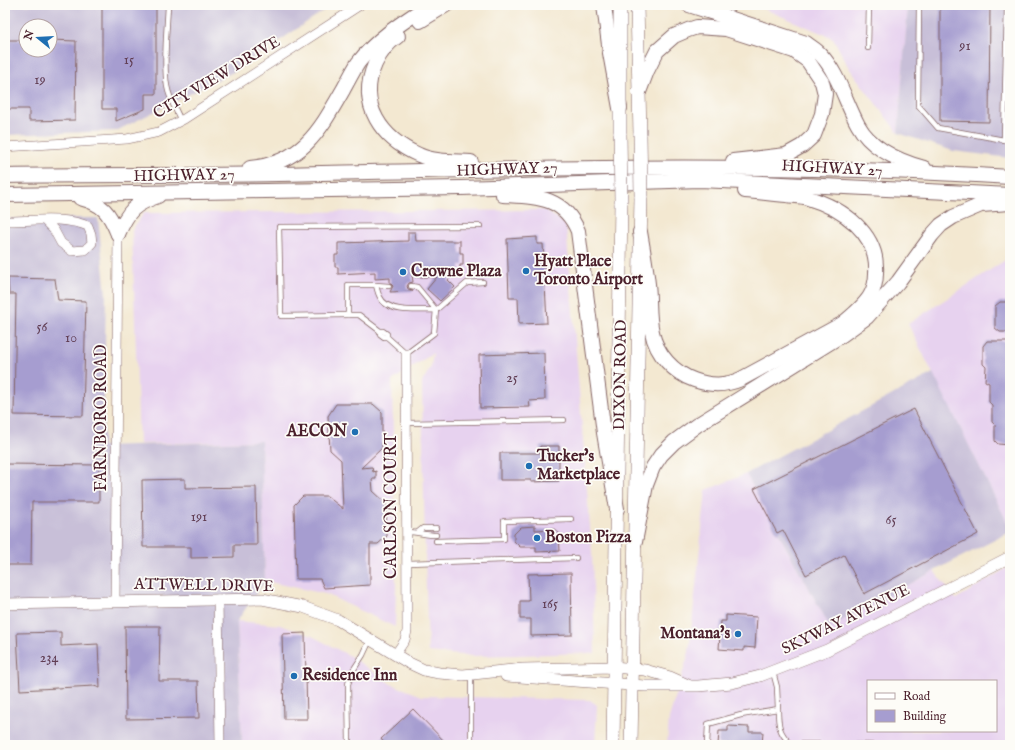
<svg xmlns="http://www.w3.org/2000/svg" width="1015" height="750" viewBox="0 0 1015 750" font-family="'IM FELL English',serif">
	<rect width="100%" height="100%" fill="#fdfcf7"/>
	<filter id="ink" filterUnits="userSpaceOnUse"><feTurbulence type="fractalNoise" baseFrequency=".025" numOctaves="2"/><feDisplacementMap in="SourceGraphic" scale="8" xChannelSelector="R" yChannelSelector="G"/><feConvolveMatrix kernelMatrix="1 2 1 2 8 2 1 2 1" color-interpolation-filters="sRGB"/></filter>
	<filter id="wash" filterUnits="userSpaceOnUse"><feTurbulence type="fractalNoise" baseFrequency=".012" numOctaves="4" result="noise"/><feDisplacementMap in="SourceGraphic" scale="16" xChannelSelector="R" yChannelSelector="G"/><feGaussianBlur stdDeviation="0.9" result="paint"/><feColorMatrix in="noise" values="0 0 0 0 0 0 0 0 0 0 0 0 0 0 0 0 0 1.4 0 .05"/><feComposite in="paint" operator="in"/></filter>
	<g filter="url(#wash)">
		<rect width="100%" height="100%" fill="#f3e8d1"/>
		<g fill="#e7d2ef" fill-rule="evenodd">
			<polygon points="755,5 908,5 898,133 849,68 833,38"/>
			<polygon points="545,210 566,225 592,553 595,653 472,656 428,652 425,555 422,382 431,367 433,353 392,381 396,588 395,627 326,594 265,581 261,441 139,444 132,230 144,213"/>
			<polygon points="1010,257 1010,528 908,324"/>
			<path d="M 746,474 L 830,627 L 934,571 L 956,599 L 1010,566 L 1010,745 L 667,745 L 669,718 L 689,652 L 706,490 ZM 868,681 L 996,681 L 996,731 L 868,731 Z"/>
			<polygon points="237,621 280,625 312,636 350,656 391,684 422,696 590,700 597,705 595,745 242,745"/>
		</g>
		<g fill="#c8bfd8" fill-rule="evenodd">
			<path d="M 5,5 L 332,5 L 235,71 L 116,131 L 5,135 ZM 26,26 L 50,26 L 50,50 L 26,50 Z"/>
			<polygon points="908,5 1010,5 1010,158 953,151 898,133"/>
			<polygon points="98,218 106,294 103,446 261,441 265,581 237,621 242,745 5,745 5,219"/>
			<polygon points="933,373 1010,528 1010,532 934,571 830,627 746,474"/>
		</g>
		<g id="blocks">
			<g fill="#a69dd0">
				<polygon points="126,5 156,5 156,94 145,94 145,109 116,121 116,109 102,109 102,7 126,7"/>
				<polygon points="940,5 990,5 989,122 940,121"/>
				<polygon points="5,40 26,40 26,50 50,50 50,40 76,41 75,120 29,121 29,109 5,109"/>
				<polygon points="408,232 415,232 416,241 460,241 460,253 463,253 463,265 460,265 460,271 456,271 448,280 455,287 440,301 427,289 437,277 415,277 412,275 413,282 409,283 407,286 408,289 413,290 413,291 390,292 393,286 390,283 390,278 375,279 375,272 338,274 338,267 335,267 335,255 338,255 338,243 408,241"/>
				<polygon points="537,237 537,244 543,244 547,323 519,324 518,298 509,298 507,239"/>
				<polygon points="8,278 55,279 58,300 86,301 83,416 14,415 16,294 9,294"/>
				<polygon points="1000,302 1010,302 1010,332 1000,332 995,328 995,306"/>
				<polygon points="987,341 1009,341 1010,344 1010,445 998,444 995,441 995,425 992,422 992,405 989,402 989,383 985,381 986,367 983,364 983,346"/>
				<polygon points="544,353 545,400 529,401 530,407 480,408 479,355"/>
				<polygon points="336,404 373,404 382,412 382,448 361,468 372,467 373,472 376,471 376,479 372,479 373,491 386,503 387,536 378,544 370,544 370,585 324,588 320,579 296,579 294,505 303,496 327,496 343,509 341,460 330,450 328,416"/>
				<polygon points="914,409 978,534 864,594 844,555 806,575 783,530 777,533 754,489"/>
				<polygon points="540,446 559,446 559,481 531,482 531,480 500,480 500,453 540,453"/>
				<polygon points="5,464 99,465 99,502 32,502 31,565 5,565"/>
				<polygon points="185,479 185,488 256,487 257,545 234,545 234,557 191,558 191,547 143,547 142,480"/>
				<polygon points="535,526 535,530 554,529 559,533 560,551 536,552 536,547 520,547 514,541 514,534 521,527"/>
				<polygon points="571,573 572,635 531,636 531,619 520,619 520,601 529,601 528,574"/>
				<polygon points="726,615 757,617 755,648 744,647 744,651 719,649 721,621 726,621"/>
				<polygon points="125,626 160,626 159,681 198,681 199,718 126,719"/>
				<polygon points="61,632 61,646 98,644 100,688 94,686 20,690 17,633"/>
				<polygon points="305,633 307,719 284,719 282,634"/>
				<polygon points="413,709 448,745 386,745 381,739"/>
				<polygon points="728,726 749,727 749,732 763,732 762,745 718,745 719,731 728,731"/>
			</g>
		</g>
	</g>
	<g filter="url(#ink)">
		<use href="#blocks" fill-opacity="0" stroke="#856565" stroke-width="1"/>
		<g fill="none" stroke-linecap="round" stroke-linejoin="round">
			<defs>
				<g id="service">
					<path d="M 168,5 C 167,29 163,63 167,86 C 169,98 176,110 181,121"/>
					<polyline points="919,5 918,105 938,128 1004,140"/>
					<polyline points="1007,5 1004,140 1010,141"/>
					<polyline points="868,48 869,5"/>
					<polyline points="376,285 389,286"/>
					<polyline points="411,286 417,287 436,310"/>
					<path d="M 436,310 C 421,310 387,314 380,297 C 378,294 377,289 376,285 L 348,285 L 348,315 L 359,315 L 380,331 L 383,331 L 387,334 L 387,337 L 406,354 L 434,333 L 436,310 L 467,283 L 483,282"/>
					<polyline points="348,315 281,316 279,227 480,226"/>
					<polyline points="380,331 380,334 384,337 387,337"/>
					<polyline points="406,423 564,420"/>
					<path d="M 407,532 C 417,532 426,535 436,535"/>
					<polyline points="418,532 423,528 436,528"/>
					<polyline points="436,541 504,539 504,521 571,519"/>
					<polyline points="407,563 576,558"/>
					<polyline points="471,674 471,745"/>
					<path d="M 778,709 C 778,725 779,733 791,744 L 873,745"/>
					<polyline points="349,745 348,684 352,672 363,655 370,640"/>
					<polyline points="707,745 708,724 741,715 778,709 777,687 773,672"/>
				</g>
				<g id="minor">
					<polyline points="5,147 127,139 159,132 184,119 360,5"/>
					<path d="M 5,221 C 32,221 63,216 88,226 L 91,234 L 92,243 L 85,250 L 72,251 L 61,243 L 54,230 L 44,220"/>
					<polyline points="218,599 220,745"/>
					<polyline points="115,602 118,234"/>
					<polyline points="395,655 405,640 407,631 406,354"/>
				</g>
				<g id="tertiary">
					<polyline points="5,604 262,599 303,607 338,620 409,663 424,670 439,673 463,675 523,669 614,667 645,670 670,677 688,685"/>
					<polyline points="506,676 645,686 698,686 732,683 760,676 827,650 1010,557"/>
				</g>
				<g id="secondary">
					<polyline points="620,5 620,134"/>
					<polyline points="637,5 640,135"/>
					<polyline points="613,745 621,202"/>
					<polyline points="631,745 641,196"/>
				</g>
				<g id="primary">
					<polyline points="604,5 610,53 620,108"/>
					<path d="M 689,5 L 806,43 C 811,47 817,50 821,55 C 838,73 846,103 858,125 C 871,149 899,161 924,168"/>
					<polyline points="420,21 446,5"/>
					<path d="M 398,36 C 388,43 380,53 375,64 C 357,105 382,139 419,155 C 434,162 454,161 471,162"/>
					<polyline points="639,92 647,71 657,51 674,36 688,30 697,27 726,29 794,51 808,61 822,82 825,94 822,114 814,135 802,146 786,155 733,161"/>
					<path d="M 250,168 C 302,163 319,132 343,90 C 348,81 353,71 358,63 C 377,38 403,22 429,5"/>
					<path d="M 5,176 C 96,174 187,176 278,174 C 521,169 767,161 1010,177"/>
					<polyline points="5,195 461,188 700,180 1010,195"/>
					<path d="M 503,195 C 537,197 563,196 578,231 L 604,433 L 617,509"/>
					<path d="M 80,198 C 103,204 109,212 118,234"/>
					<path d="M 640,232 C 643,249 646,267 648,284 C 650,300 648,316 652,332 C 656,354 674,373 694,380 C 711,386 725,386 741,379 L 842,324 C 852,316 863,307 870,296 C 874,289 876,280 876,273 C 879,233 842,208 808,198 C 802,196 794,196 787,195 C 773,194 759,192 745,191"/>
					<path d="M 118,234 C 128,211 134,204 158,196"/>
					<polyline points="635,542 646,485 653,467 661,455 674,442 697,425 842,335 867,317 898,282 932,235 941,225 953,217 981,205 1010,203"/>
				</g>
			</defs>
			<use href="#service" stroke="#856565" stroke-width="6"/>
			<use href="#minor" stroke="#856565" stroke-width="10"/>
			<use href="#tertiary" stroke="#856565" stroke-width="12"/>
			<use href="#secondary" stroke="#856565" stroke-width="14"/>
			<use href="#primary" stroke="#856565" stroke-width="16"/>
			<use href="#service" stroke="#fff" stroke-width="4.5"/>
			<use href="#minor" stroke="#fff" stroke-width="9"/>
			<use href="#tertiary" stroke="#fff" stroke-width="11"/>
			<use href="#secondary" stroke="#fff" stroke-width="13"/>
			<use href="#primary" stroke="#fff" stroke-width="14"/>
			<defs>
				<g id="secondary-bridge">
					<polyline points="620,134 621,202"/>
					<polyline points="640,135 641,196"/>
				</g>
			</defs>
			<use href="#secondary-bridge" stroke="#856565" stroke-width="14" stroke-linecap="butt"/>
			<use href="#secondary-bridge" stroke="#fff" stroke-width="13"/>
		</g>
	</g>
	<g fill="#1f6fb2" stroke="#fdfcf7" stroke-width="1.5">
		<circle cx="526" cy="271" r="4"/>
		<circle cx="403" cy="272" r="4"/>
		<circle cx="355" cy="432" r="4"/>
		<circle cx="529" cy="466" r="4"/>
		<circle cx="537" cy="538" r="4"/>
		<circle cx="738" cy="634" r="4"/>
		<circle cx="294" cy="676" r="4"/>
	</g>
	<g text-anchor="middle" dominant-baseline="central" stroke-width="3.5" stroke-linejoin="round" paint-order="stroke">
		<g font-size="14" fill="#613e54">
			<text x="965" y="46">91</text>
			<text x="129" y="60">15</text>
			<text x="40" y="80">19</text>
			<text x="42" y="327">56</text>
			<text x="71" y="338">10</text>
			<text x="512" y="378">25</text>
			<text x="199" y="517">191</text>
			<text x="891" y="520">65</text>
			<text x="550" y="604">165</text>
			<text x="49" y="658">234</text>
		</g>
		<g font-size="16" fill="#4a1f2b" stroke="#fdfcf7">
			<text transform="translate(217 78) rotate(-31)">CITY VIEW DRIVE</text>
			<text transform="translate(832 169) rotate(3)">HIGHWAY 27</text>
			<text transform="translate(507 170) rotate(-2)">HIGHWAY 27</text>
			<text transform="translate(184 176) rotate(-1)">HIGHWAY 27</text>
			<text transform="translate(621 375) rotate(-89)">DIXON ROAD</text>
			<text transform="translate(102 418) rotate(-90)">FARNBORO ROAD</text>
			<text transform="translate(392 506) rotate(-90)">CARLSON COURT</text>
			<text transform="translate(204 586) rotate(1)">ATTWELL DRIVE</text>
			<text transform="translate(846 620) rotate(-26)">SKYWAY AVENUE</text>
		</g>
		<g font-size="16" font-weight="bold" fill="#4a1f2b" stroke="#fdfcf7" text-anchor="start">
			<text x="534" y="262">Hyatt Place<tspan x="534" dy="18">Toronto Airport</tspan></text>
			<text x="411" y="272">Crowne Plaza</text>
			<text x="347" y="432" text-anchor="end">AECON</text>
			<text x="537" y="457">Tucker's<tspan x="537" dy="18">Marketplace</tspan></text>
			<text x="545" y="538">Boston Pizza</text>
			<text x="730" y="634" text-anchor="end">Montana's</text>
			<text x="302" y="676">Residence Inn</text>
		</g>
	</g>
	<rect width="1015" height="750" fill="none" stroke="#fdfcf7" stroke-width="20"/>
	<rect x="867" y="680" width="130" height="52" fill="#fdfcf7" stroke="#b5a4a5"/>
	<rect x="875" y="693" width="20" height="6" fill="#ffffff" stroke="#b5a4a5"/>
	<text x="903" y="700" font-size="12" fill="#4a1f2b">Road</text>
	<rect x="875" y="710" width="20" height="12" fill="#a69dd0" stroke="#b5a4a5"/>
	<text x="903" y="720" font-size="12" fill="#4a1f2b">Building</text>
	<g transform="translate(38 38) rotate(288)"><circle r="19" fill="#fdfcf7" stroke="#b5a4a5"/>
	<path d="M0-3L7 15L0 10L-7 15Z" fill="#1f6fb2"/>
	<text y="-6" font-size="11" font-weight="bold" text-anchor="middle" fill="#4a1f2b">N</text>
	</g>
</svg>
